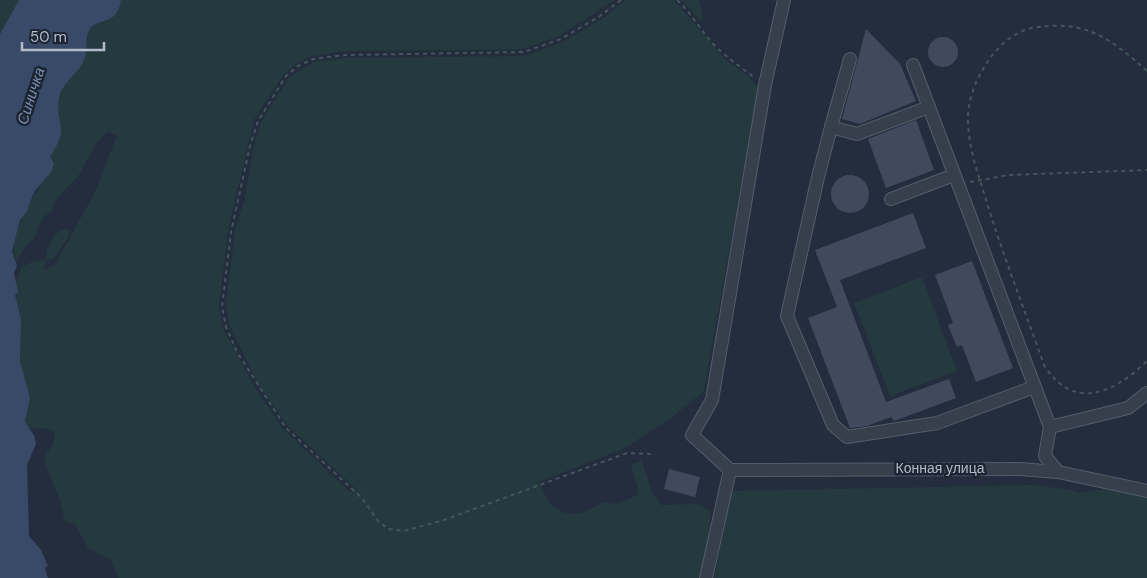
<svg xmlns="http://www.w3.org/2000/svg" width="1147" height="578" viewBox="0 0 1147 578" font-family="'DM Sans',sans-serif">
	<rect width="100%" height="100%" fill="#232d3d"/>
	<g fill="#253a3e">
		<polygon points="0,0 19,0 0,34"/>
		<path d="M 121,0 L 615,0 L 559,36 L 522,49 L 346,51 L 312,56 L 297,63 L 284,74 L 254,120 L 228,231 L 219,306 L 222,327 L 254,386 L 283,429 L 350,492 L 356,489 L 289,427 L 258,384 L 229,324 L 226,304 L 235,230 L 245,199 L 253,150 L 261,122 L 276,98 L 289,78 L 314,62 L 346,58 L 525,56 L 563,42 L 603,18 L 626,0 L 674,0 L 725,59 L 749,77 L 758,87 L 704,391 L 671,418 L 625,448 L 539,482 C 543,489 547,501 553,506 C 570,521 589,511 604,502 L 617,504 L 639,494 L 631,464 L 642,461 L 652,492 L 661,505 L 699,504 L 711,512 L 705,571 L 699,578 L 118,578 L 112,561 L 88,548 L 75,524 L 64,521 C 63,498 48,479 44,456 L 53,445 L 55,434 L 49,429 L 28,428 L 25,422 L 30,398 L 20,361 L 21,319 L 15,294 L 18,292 L 15,284 L 22,267 L 34,261 L 46,259 C 47,245 51,238 62,229 L 70,230 L 68,238 L 53,259 L 46,260 L 44,270 L 54,266 L 95,192 L 117,135 L 108,132 L 97,142 L 79,175 L 58,197 L 52,210 L 42,219 L 36,235 L 16,260 C 7,237 30,203 41,184 C 47,173 48,159 54,148 C 55,147 59,143 59,142 C 62,132 57,121 57,112 C 56,93 76,68 85,50 C 88,43 86,35 90,29 C 99,17 117,27 121,0 Z"/>
		<polygon points="681,0 699,0 703,18 701,21"/>
		<polygon points="922,277 957,371 890,396 854,303"/>
		<polygon points="1034,485 1071,490 1080,493 1104,489 1147,498 1147,578 714,578 732,491"/>
	</g>
	<path fill="#384a67" d="M 19,0 L 121,0 C 117,27 98,17 90,29 C 84,39 88,50 84,60 C 78,74 62,83 59,98 C 56,111 61,120 61,133 C 60,142 54,149 50,157 L 54,164 L 51,172 L 34,192 L 27,211 L 20,220 L 12,251 L 17,266 L 14,273 L 18,292 L 15,295 L 21,319 L 20,361 L 30,398 L 25,422 L 34,435 L 36,444 L 27,465 L 29,536 L 41,550 L 48,566 L 45,568 L 48,578 L 0,578 L 0,34 Z"/>
	<g fill="#3f4b5d">
		<polygon points="866,29 900,64 916,101 860,124 842,119"/>
		<circle cx="943" cy="52" r="15"/>
		<polygon points="916,120 934,170 886,188 868,139"/>
		<circle cx="850" cy="194" r="19"/>
		<polygon points="913,213 926,248 840,280 886,402 949,379 956,398 894,421 891,417 867,426 850,428 808,318 837,307 815,250"/>
		<polygon points="972,261 1013,368 976,382 962,345 957,347 948,325 953,323 935,275"/>
		<polygon points="669,469 700,477 695,497 664,489"/>
	</g>
	<g fill="none" stroke-linecap="round" stroke-linejoin="round">
		<defs>
			<g id="minor">
				<polyline points="850,59 831,127 857,134 929,107"/>
				<polyline points="913,65 1050,427"/>
				<polyline points="831,127 818,177 787,316 833,425 847,437 937,423 1034,387"/>
				<polyline points="891,199 954,175"/>
				<polyline points="730,470 692,435 712,400 765,85 784,0"/>
				<polyline points="730,470 1020,469 1058,472 1147,491"/>
				<polyline points="1058,472 1045,456 1050,427 1128,408 1147,393"/>
				<polyline points="706,578 730,470"/>
			</g>
		</defs>
		<use href="#minor" stroke="#555d6b" stroke-width="14"/>
		<g stroke="#43575b" stroke-width="2" stroke-dasharray="4 4" stroke-linecap="butt">
			<polyline points="621,0 600,16 561,39 524,52 346,55 313,59 298,66 286,76 258,121 250,146 231,232 222,307 226,327 237,352 286,428 362,498 378,521 388,529 404,531 444,520 627,453 652,454"/>
			<path d="M 677,0 C 689,11 697,24 707,37 C 720,53 738,65 755,78"/>
			<path d="M 1147,71 C 1109,37 1085,19 1032,28 C 996,35 966,87 968,122 C 969,151 979,176 987,203 C 1004,258 1025,311 1044,365 C 1073,412 1114,393 1147,361"/>
			<polyline points="970,182 1009,175 1147,170"/>
		</g>
		<use href="#minor" stroke="#373f4d" stroke-width="12"/>
	</g>
	<g text-anchor="middle" dominant-baseline="central" stroke-width="5" stroke-linejoin="round" paint-order="stroke">
		<g font-size="14" fill="#b3bac9" stroke="#1c2432">
			<text x="940" y="468">Конная улица</text>
		</g>
		<g font-size="15" font-style="italic" fill="#7a8fb1" stroke="#1c2432">
			<text transform="translate(31 96) rotate(-72)">Синичка</text>
		</g>
	</g>
	<path d="M22 42v8h82v-8" fill="none" stroke="#b3bac9" stroke-width="2.5"/>
	<text x="30" y="42" font-size="15" fill="#b3bac9" stroke="#1c2432" stroke-width="4" paint-order="stroke">50 m</text>
</svg>
